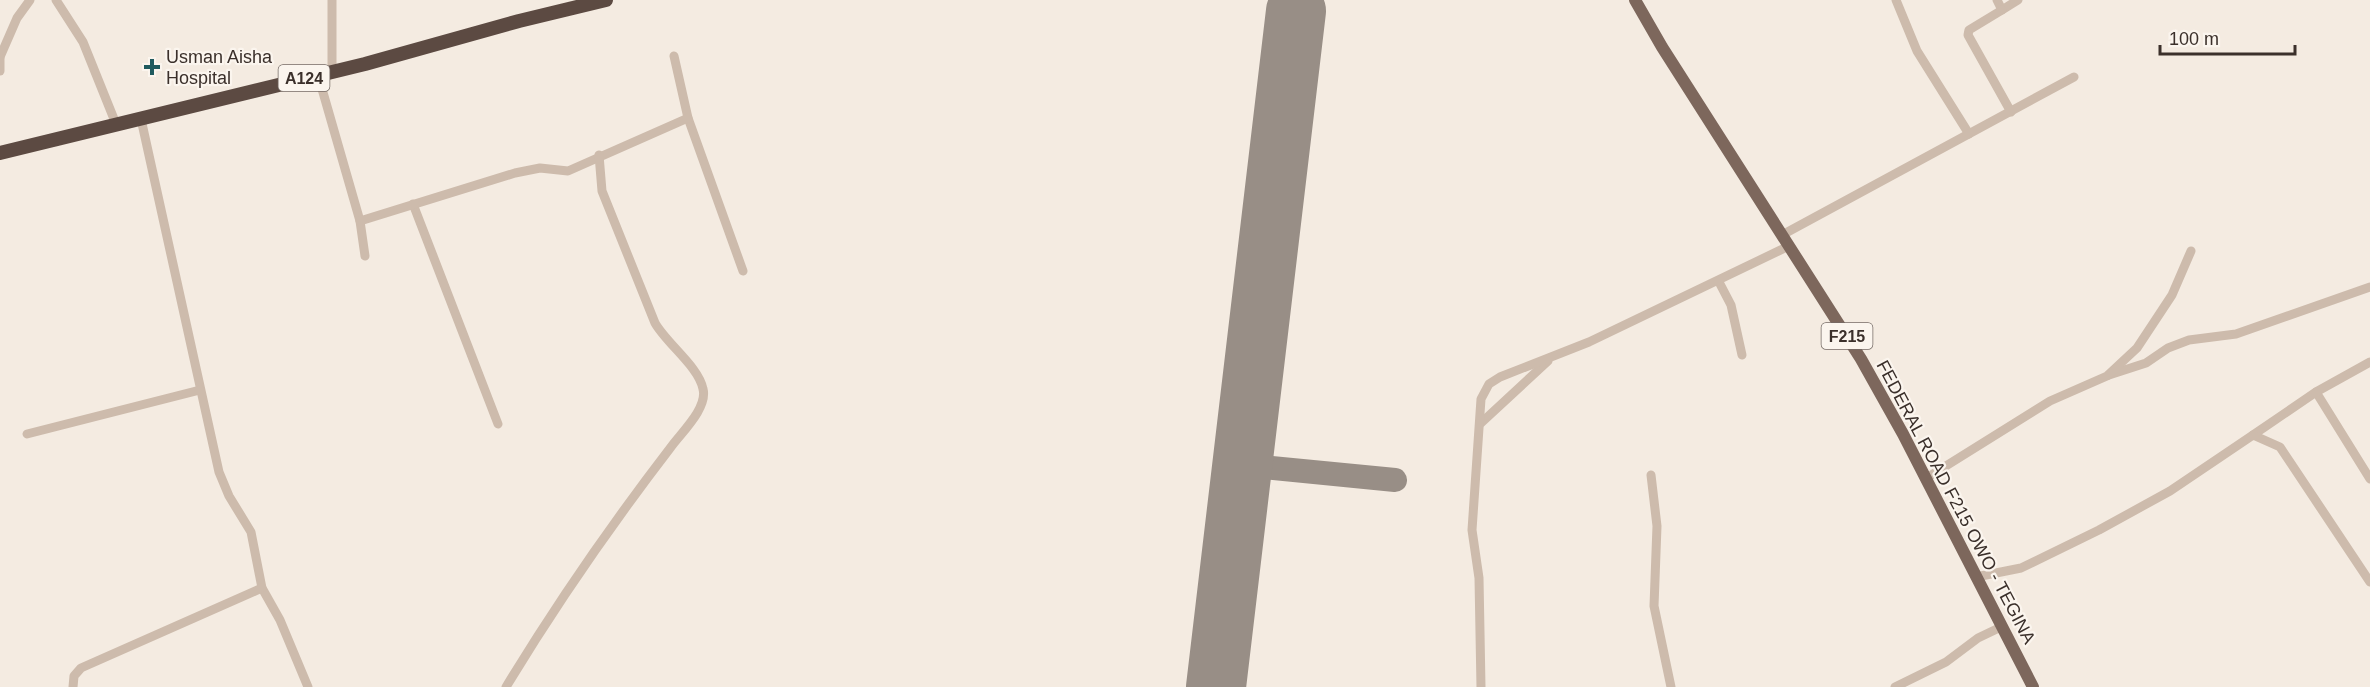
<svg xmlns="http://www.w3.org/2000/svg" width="2370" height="687" viewBox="0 0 2370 687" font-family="Helvetica,sans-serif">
	<rect width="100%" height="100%" fill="#f4ebe1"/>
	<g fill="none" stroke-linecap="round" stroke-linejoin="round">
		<polyline stroke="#988e86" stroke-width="24" points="1242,465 1395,480"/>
		<polyline stroke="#988e86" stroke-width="60" points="1216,687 1296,11"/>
		<g stroke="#cdbbac" stroke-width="9">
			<polyline points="56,0 83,42 116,124"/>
			<polyline points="1896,0 1917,51 1969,134"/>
			<polyline points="1997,0 2002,10 2018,0"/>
			<polyline points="2002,10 1969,30 1968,35 2011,112"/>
			<polyline points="674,56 688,118 743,271"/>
			<polyline points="0,57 17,18 30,0"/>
			<polyline points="0,58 0,71"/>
			<polyline points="332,71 332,0"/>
			<polyline points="318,75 360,221 365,256"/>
			<polyline points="141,119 219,472 229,496 251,532 262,588 280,620 308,687"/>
			<polyline points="413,204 498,424"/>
			<polyline points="360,221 515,173 540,168 568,171 688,118"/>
			<polyline points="1782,235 2074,77"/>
			<polyline points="1719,282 1731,305 1742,355"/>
			<polyline points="2109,375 2146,363 2168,348 2189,340 2236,334 2370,287"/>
			<polyline points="2316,392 2370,479"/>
			<polyline points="1481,423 1548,361"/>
			<polyline points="27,434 200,390"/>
			<polyline points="2253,435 2316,392 2370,362"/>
			<polyline points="1651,475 1657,526 1654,606 1671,687"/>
			<polyline points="1925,479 2050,401 2107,376 2137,348 2172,295 2191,251"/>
			<polyline points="1976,577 2021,568 2099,530 2170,491 2253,435 2280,447 2370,582"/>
			<polyline points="73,687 74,676 81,668 262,588"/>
			<path d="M 506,687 C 557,603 611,525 671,447 C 681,433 708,408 703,389 C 699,367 667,344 655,323 L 602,191 L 599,155"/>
			<polyline points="1481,687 1479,578 1472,530 1481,399 1489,384 1500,377 1589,342 1789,246"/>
			<polyline points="1895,687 1946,662 1978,638 2001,627"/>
		</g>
		<polyline stroke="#7d675c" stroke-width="12" points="1635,0 1662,47 1861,359 1903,434 2033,687"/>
		<polyline stroke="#5c4a42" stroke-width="14" points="0,153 365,64 519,21 606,0"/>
	</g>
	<path fill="#1f5a5e" stroke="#fbf5ee" stroke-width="2" d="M149 58h6v6h6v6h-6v6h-6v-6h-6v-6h6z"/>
	<g text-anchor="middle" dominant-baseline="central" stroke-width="4.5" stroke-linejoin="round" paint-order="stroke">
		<g fill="#fbf5ee" stroke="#756b66" stroke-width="1.5">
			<rect x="278.5" y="65" width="51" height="26" rx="4.5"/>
			<rect x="1821.5" y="323" width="51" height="26" rx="4.5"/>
		</g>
		<g font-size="16" font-weight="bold" fill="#3b302b">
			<text x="304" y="78">A124</text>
			<text x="1847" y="336">F215</text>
		</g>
		<g font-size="18" fill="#3b302b" stroke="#fbf5ee" text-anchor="start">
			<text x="166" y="57">Usman Aisha<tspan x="166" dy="21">Hospital</tspan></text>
		</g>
		<g font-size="18" fill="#3b302b" stroke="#fbf5ee">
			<text transform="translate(1956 502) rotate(62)">FEDERAL ROAD F215 OWO - TEGINA</text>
		</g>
	</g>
	<path d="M2160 45v9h135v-9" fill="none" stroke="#3b302b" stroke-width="3"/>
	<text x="2169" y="45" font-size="18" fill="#3b302b" stroke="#fbf5ee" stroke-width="4.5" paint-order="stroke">100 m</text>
</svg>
